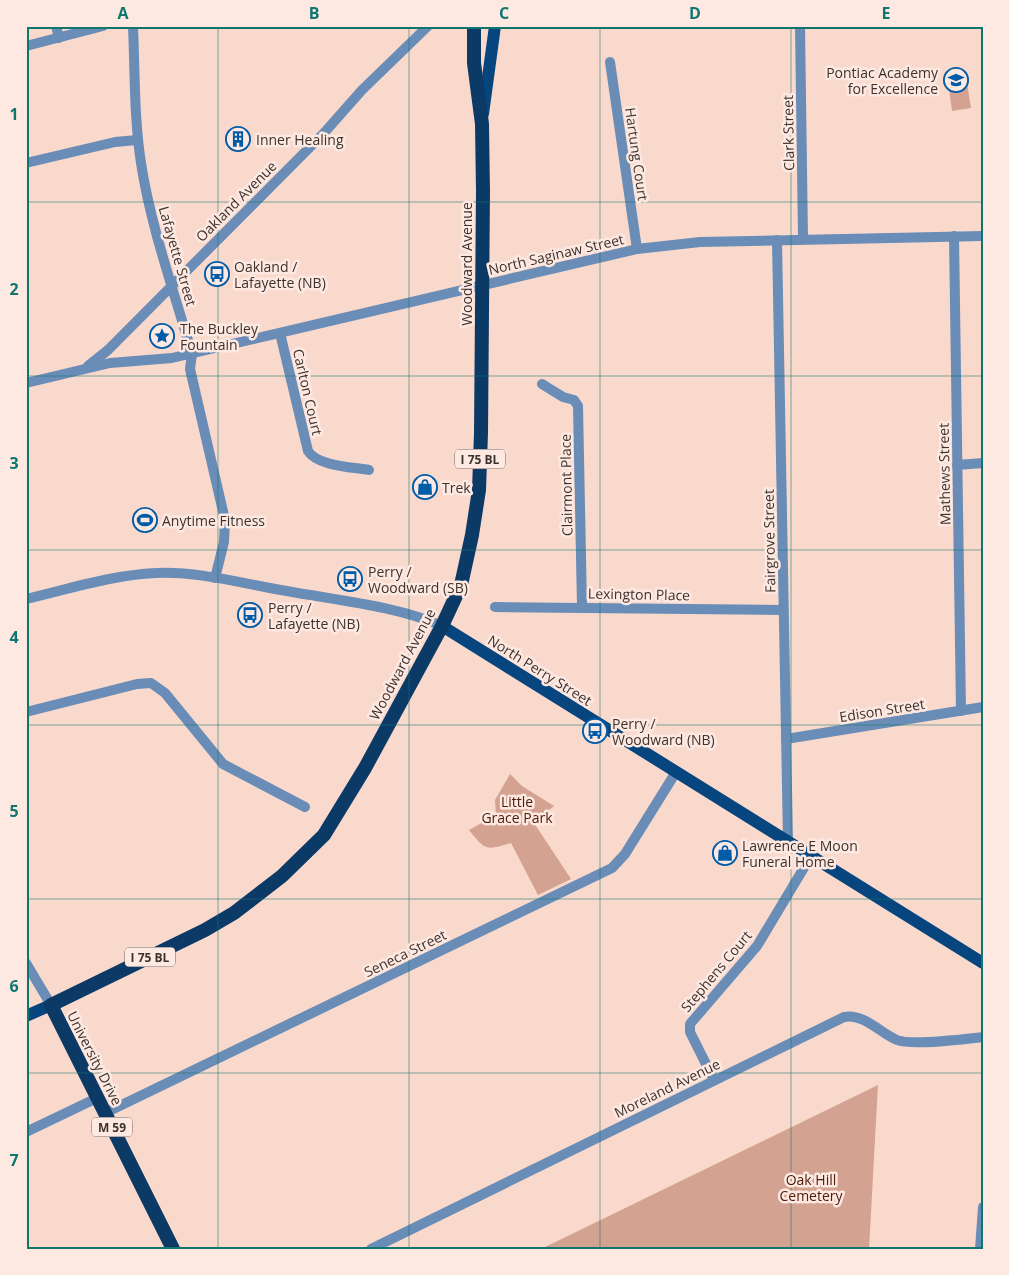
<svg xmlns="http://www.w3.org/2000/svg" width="1009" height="1275" viewBox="0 0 1009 1275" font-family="'Open Sans',sans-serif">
	<rect width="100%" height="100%" fill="#fad9cd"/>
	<g fill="#d4a291">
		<polygon points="965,70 971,108 952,111 947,73"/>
		<path d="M 510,774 L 522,786 L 554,806 L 534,823 L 571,879 L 538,895 L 511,843 C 486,851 485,850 469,830 L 496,815 L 495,800 Z"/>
		<polygon points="878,1085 869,1249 541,1249"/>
	</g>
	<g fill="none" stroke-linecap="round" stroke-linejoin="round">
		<g stroke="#698db7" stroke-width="10">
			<polyline points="56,26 59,38"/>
			<path d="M 133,26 C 135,72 134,118 141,163 C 151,228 174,291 192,354 L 190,369 L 225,520 L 224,542 L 215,578"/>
			<polyline points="800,26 803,239"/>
			<polyline points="26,46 103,26"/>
			<polyline points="610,62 637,249"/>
			<polyline points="26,163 115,142 137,140"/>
			<polyline points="954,236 961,711"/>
			<polyline points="777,240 788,842"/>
			<path d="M 280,333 L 308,451 C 317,466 352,467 369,470"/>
			<polyline points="542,384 563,397 574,400 578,406 582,607"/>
			<polyline points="957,465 983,463"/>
			<polyline points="495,607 783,610"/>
			<polyline points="26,712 137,684 151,683 165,693 223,764 305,807"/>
			<polyline points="786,739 983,707"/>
			<polyline points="714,1080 690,1032 690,1024 757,946 811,856"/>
			<polyline points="105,1113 612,868 625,854 676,772"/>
			<polyline points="26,1132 97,1098"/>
			<path d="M 371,1249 L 844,1017 C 864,1013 880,1033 897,1040 C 912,1046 964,1039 983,1037"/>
			<polyline points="980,1249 983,1207"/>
		</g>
		<g stroke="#698db7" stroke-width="10">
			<polyline points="88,366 108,350 324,133 362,90 428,26"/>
			<polyline points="26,383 110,363 172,358 637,249 700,242 983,236"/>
			<path d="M 26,599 C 69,589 112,575 156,573 C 199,571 245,584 287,591 C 335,600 398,606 442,626"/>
			<polyline points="26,963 51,1005"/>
		</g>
		<g stroke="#07457f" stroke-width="12">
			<polyline points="483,114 495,26"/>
			<polyline points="442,626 983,963"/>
			<polyline points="26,1016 51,1005"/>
		</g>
		<polyline stroke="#0c3a66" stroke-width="14" points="173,1249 51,1005 205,930 234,913 282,876 324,835 365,768 442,626 461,585 472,535 479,490 481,433 483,191 482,124 474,63 474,26"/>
	</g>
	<path fill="none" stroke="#0f766e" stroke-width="1" stroke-opacity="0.55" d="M 218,26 L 218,1249M 409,26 L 409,1249M 600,26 L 600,1249M 791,26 L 791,1249M 26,202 L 983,202M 26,376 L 983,376M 26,550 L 983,550M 26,725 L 983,725M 26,899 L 983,899M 26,1073 L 983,1073"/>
	<defs>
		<symbol id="school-ring" viewBox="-11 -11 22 22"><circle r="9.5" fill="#fde9e2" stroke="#005ba8" stroke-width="1.5"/><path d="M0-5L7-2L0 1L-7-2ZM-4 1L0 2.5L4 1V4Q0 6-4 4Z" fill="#005ba8"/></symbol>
		<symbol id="building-ring" viewBox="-11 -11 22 22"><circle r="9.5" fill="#fde9e2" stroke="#005ba8" stroke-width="1.5"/><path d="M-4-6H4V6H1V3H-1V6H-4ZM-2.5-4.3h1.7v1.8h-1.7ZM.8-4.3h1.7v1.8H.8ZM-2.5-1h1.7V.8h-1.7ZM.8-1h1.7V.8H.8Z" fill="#005ba8"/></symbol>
		<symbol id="bus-ring" viewBox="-11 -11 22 22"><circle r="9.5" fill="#fde9e2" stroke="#005ba8" stroke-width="1.5"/><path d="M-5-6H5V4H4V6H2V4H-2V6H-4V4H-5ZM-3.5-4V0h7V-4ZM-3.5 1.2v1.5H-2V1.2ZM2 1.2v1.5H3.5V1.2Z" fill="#005ba8"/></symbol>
		<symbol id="sight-ring" viewBox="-11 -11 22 22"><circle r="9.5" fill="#fde9e2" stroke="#005ba8" stroke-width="1.5"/><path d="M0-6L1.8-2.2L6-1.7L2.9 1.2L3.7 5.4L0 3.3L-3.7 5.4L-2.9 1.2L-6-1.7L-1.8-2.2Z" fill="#005ba8"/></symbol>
		<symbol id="shop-ring" viewBox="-11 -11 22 22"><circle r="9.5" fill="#fde9e2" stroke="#005ba8" stroke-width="1.5"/><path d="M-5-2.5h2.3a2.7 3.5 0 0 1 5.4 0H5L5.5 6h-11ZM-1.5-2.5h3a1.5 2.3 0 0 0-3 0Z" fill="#005ba8"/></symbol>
		<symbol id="stadium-ring" viewBox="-11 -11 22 22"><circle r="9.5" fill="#fde9e2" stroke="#005ba8" stroke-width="1.5"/><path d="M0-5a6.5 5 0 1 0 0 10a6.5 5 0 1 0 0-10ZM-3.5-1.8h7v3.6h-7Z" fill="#005ba8"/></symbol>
	</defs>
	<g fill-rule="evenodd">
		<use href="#school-ring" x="942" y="66" width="28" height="28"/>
		<use href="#building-ring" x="224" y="125" width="28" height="28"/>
		<use href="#bus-ring" x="203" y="260" width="28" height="28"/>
		<use href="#sight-ring" x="148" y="322" width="28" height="28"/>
		<use href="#shop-ring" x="411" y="473" width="28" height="28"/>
		<use href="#stadium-ring" x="131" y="506" width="28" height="28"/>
		<use href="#bus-ring" x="336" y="565" width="28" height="28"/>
		<use href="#bus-ring" x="236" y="601" width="28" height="28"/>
		<use href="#bus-ring" x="581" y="717" width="28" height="28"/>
		<use href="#shop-ring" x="711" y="839" width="28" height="28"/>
	</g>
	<g text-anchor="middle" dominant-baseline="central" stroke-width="5" stroke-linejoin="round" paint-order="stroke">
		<g fill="#fde9e2" stroke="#776963" stroke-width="1">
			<rect x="455" y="449.5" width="50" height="19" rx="4"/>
			<rect x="125" y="947.5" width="50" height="19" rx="4"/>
			<rect x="92" y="1117.5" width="40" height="19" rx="4"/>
		</g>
		<g font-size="12" font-weight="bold" fill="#3e322d">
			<text x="480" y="459">I 75 BL</text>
			<text x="150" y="957">I 75 BL</text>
			<text x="112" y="1127">M 59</text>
		</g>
		<g font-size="14" fill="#3e322d" stroke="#fde9e2" text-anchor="start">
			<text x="938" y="72" text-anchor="end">Pontiac Academy<tspan x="938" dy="16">for Excellence</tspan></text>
			<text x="256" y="139">Inner Healing</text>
			<text x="234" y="266">Oakland /<tspan x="234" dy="16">Lafayette (NB)</tspan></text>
			<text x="180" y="328">The Buckley<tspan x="180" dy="16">Fountain</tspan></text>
			<text x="442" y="487">Trek</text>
			<text x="162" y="520">Anytime Fitness</text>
			<text x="368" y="571">Perry /<tspan x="368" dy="16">Woodward (SB)</tspan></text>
			<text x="268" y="607">Perry /<tspan x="268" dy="16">Lafayette (NB)</tspan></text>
			<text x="612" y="723">Perry /<tspan x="612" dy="16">Woodward (NB)</tspan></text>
			<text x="742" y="845">Lawrence E Moon<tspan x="742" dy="16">Funeral Home</tspan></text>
		</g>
		<g font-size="14" fill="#3e322d" stroke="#fde9e2">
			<text transform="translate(788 133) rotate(-91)">Clark Street</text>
			<text transform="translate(637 154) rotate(82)">Hartung Court</text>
			<text transform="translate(236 201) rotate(-45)">Oakland Avenue</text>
			<text transform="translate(556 254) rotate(-13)">North Saginaw Street</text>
			<text transform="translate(178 256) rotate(74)">Lafayette Street</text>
			<text transform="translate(466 264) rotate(-90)">Woodward Avenue</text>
			<text transform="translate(308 392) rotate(77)">Carlton Court</text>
			<text transform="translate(944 474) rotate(-91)">Mathews Street</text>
			<text transform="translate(566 485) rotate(-91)">Clairmont Place</text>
			<text transform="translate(769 541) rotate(-91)">Fairgrove Street</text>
			<text transform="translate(639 594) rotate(1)">Lexington Place</text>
			<text transform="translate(402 664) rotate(-62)">Woodward Avenue</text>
			<text transform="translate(540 670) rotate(32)">North Perry Street</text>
			<text transform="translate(882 710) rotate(-9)">Edison Street</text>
			<text transform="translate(405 953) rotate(-26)">Seneca Street</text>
			<text transform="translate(716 971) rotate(-50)">Stephens Court</text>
			<text transform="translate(95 1058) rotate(63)">University Drive</text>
			<text transform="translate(667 1088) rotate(-26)">Moreland Avenue</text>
		</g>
		<g font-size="14" fill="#4d1b07" stroke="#fde9e2">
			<text x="517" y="801">Little<tspan x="517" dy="16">Grace Park</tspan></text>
			<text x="811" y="1179">Oak Hill<tspan x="811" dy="16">Cemetery</tspan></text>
		</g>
	</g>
	<rect width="1009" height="1275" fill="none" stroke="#fde9e2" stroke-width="55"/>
	<rect x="28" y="28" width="954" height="1220" fill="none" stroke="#0f766e" stroke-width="2"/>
	<g font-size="16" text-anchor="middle" font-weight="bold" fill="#0f766e">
		<text x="123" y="19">A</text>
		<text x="314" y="19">B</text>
		<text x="504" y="19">C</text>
		<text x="695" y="19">D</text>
		<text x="886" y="19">E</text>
		<text x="14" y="120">1</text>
		<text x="14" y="295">2</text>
		<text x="14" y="469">3</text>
		<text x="14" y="643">4</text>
		<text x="14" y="817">5</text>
		<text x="14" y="992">6</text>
		<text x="14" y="1166">7</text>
	</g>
</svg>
